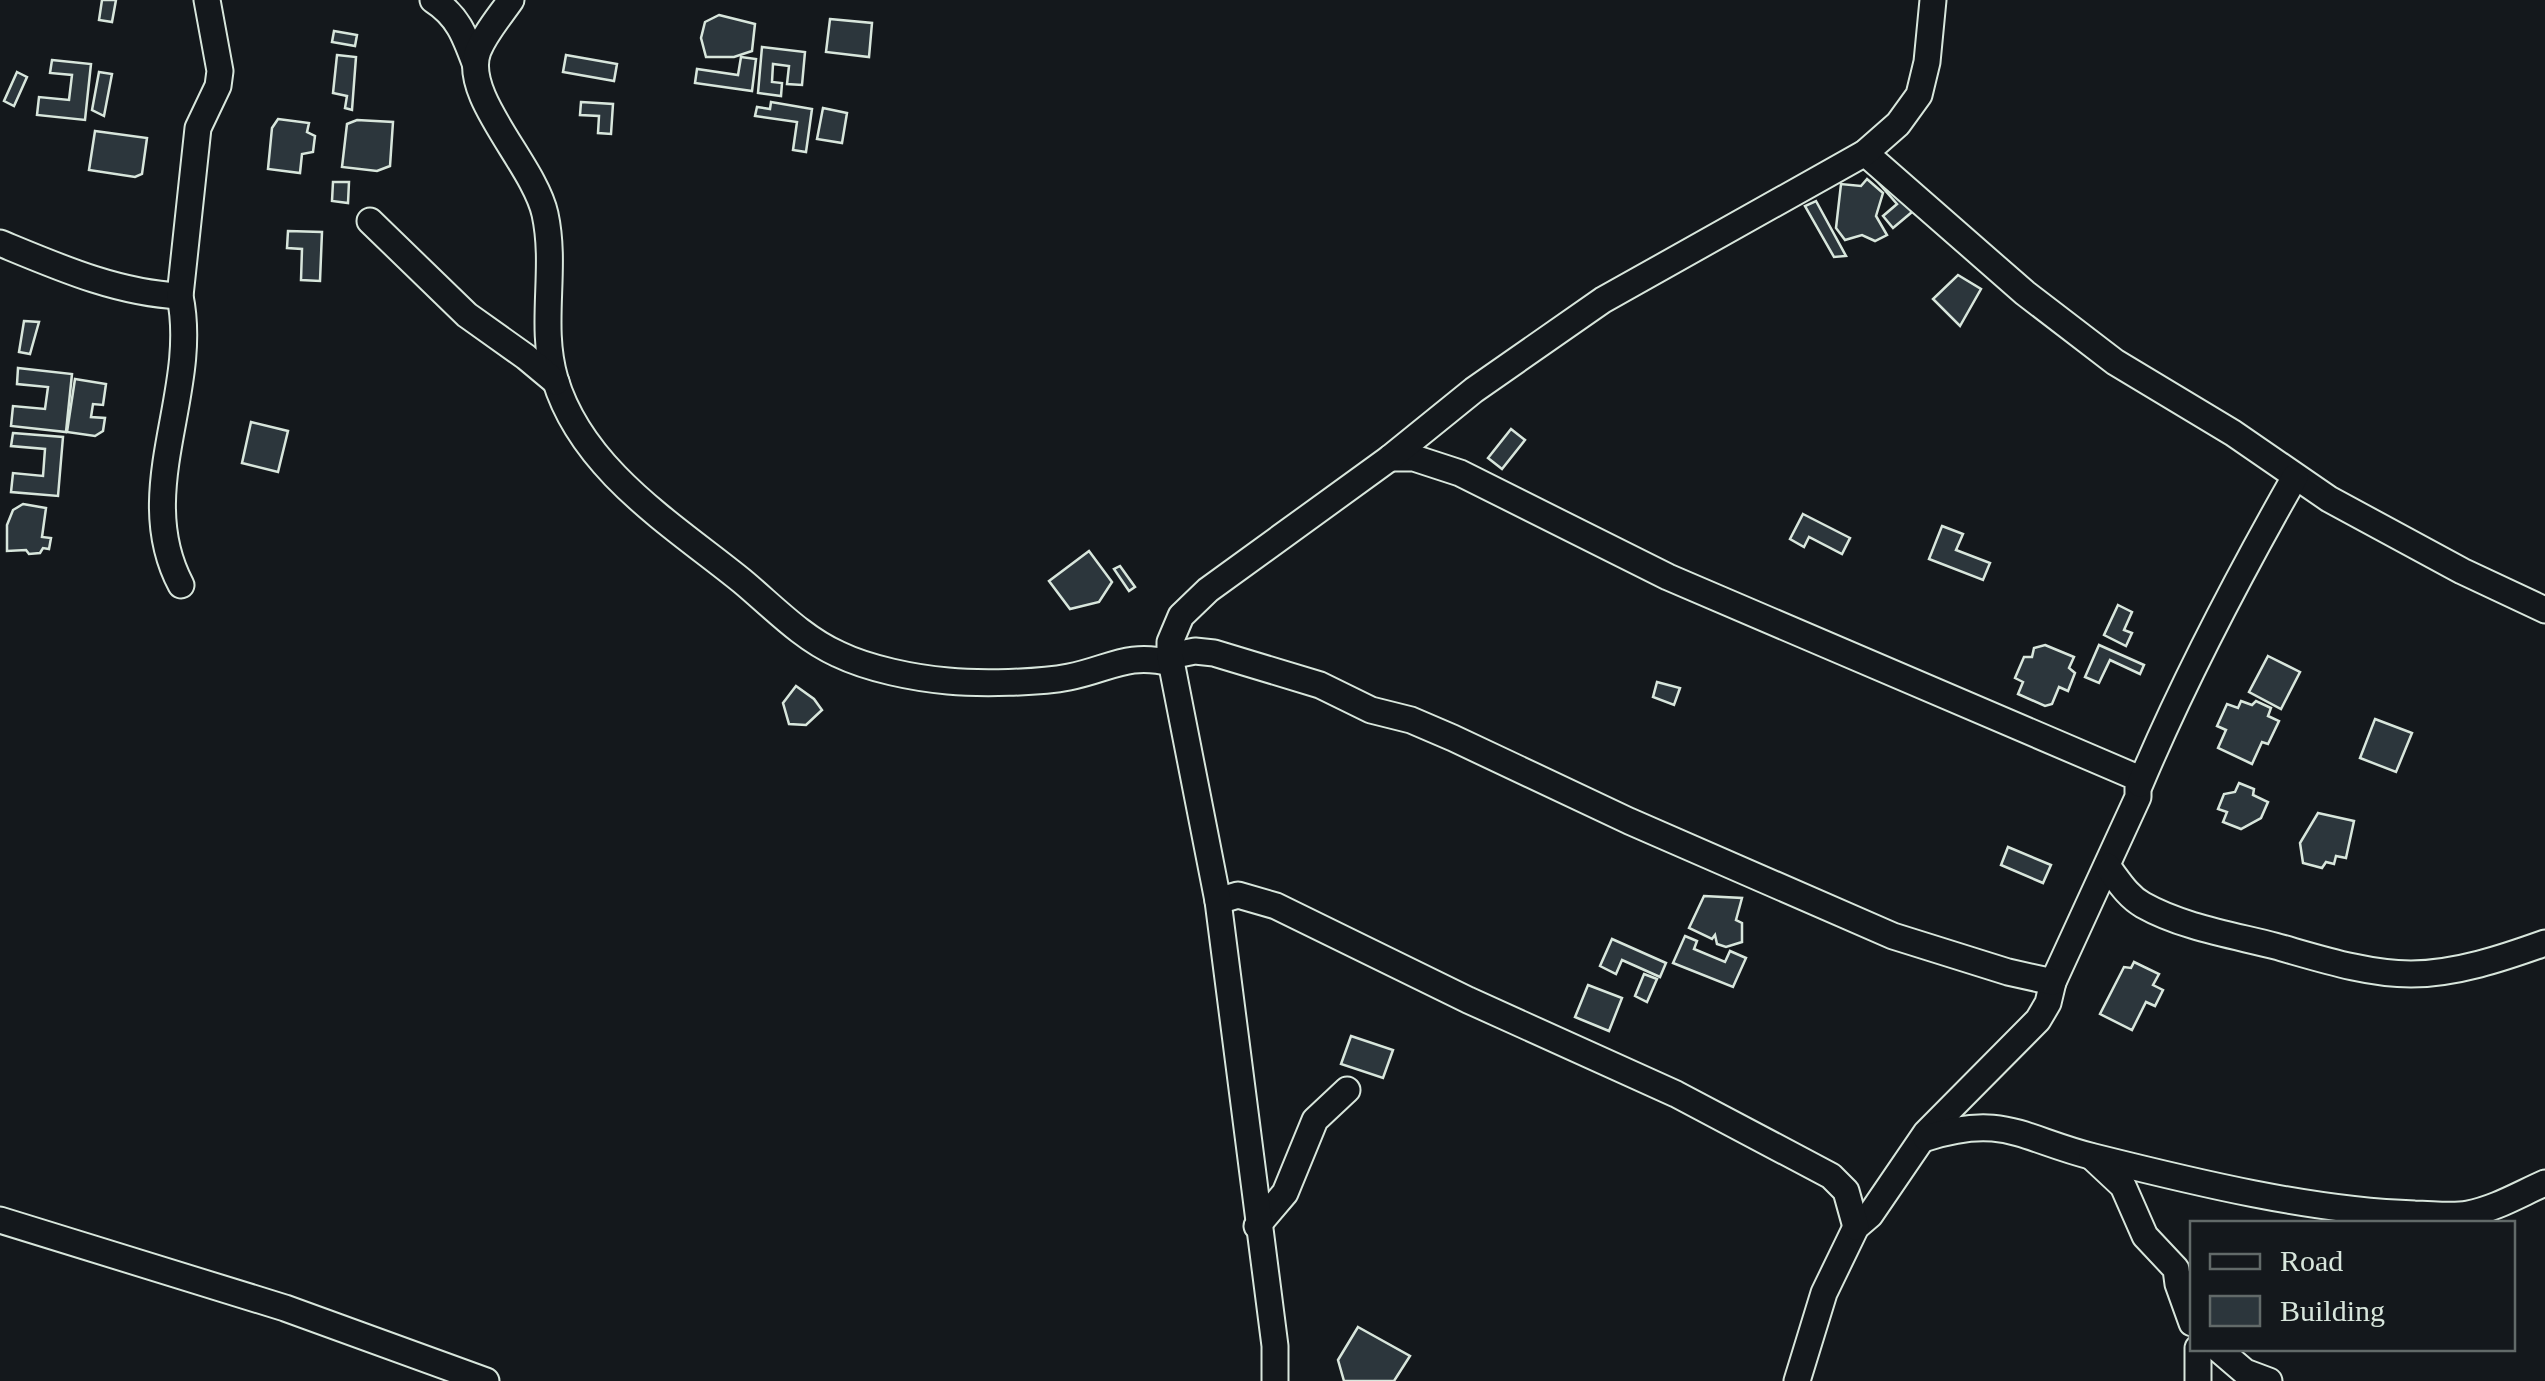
<svg xmlns="http://www.w3.org/2000/svg" width="2545" height="1381" viewBox="0 0 2545 1381" font-family="'Times New Roman',serif">
	<rect width="100%" height="100%" fill="#14181c"/>
	<g fill="#2c363c" stroke="#d8e6dc" stroke-width="2.5">
		<polygon points="102,0 116,0 112,22 99,20"/>
		<polygon points="719,15 755,24 752,51 734,57 706,57 701,38 705,22"/>
		<polygon points="830,19 872,23 869,57 826,52"/>
		<polygon points="334,31 357,35 355,46 332,42"/>
		<polygon points="762,47 805,52 802,85 787,84 789,66 773,64 772,82 782,83 781,96 758,93"/>
		<polygon points="337,55 356,57 352,110 345,108 347,96 333,93"/>
		<polygon points="566,55 617,64 614,81 563,72"/>
		<polygon points="741,57 756,59 752,91 695,83 697,69 738,75"/>
		<polygon points="52,60 91,64 85,120 37,115 39,97 69,100 72,75 50,73"/>
		<polygon points="17,72 27,77 14,106 4,101"/>
		<polygon points="99,72 112,74 104,116 92,110"/>
		<polygon points="581,102 613,104 611,134 598,133 599,116 580,115"/>
		<polygon points="771,102 812,109 806,152 793,150 797,122 755,116 757,107 770,109"/>
		<polygon points="823,108 847,113 842,143 817,139"/>
		<polygon points="278,119 309,123 307,132 315,136 313,152 302,154 300,173 268,169 272,128"/>
		<polygon points="357,120 393,122 390,166 377,171 342,167 347,124"/>
		<polygon points="95,131 147,138 142,174 135,177 89,170"/>
		<polygon points="1881,177 1912,212 1893,228 1883,216 1897,204 1877,181"/>
		<polygon points="1867,179 1883,193 1876,216 1887,235 1875,241 1862,235 1845,240 1836,228 1841,184 1861,186"/>
		<polygon points="333,182 349,182 348,203 332,201"/>
		<polygon points="1816,201 1846,256 1834,257 1805,206"/>
		<polygon points="288,231 322,232 320,281 301,280 302,249 287,248"/>
		<polygon points="1958,275 1981,289 1960,326 1933,299"/>
		<polygon points="24,321 39,322 30,354 19,352"/>
		<polygon points="18,368 72,374 66,432 11,426 13,406 45,409 48,387 17,384"/>
		<polygon points="75,379 106,384 103,405 93,404 91,417 105,418 103,431 95,436 67,432"/>
		<polygon points="251,422 288,431 278,472 242,463"/>
		<polygon points="1511,429 1525,440 1502,469 1488,458"/>
		<polygon points="13,433 63,437 58,496 11,492 13,473 43,476 45,449 11,446"/>
		<polygon points="23,504 46,508 42,537 51,538 49,549 43,548 40,553 29,554 26,550 7,551 7,525 13,510"/>
		<polygon points="1803,514 1850,538 1842,554 1809,537 1804,547 1790,539"/>
		<polygon points="1942,526 1963,534 1956,550 1990,563 1983,580 1929,559"/>
		<polygon points="1089,551 1112,582 1099,602 1070,609 1049,581"/>
		<polygon points="1120,566 1135,587 1129,591 1114,569"/>
		<polygon points="2118,605 2132,612 2124,630 2132,633 2126,646 2104,635"/>
		<polygon points="2045,645 2074,657 2069,668 2075,673 2068,691 2059,687 2052,704 2045,706 2018,694 2023,682 2015,678 2024,657 2032,657 2034,648"/>
		<polygon points="2099,645 2144,665 2140,674 2110,660 2099,683 2085,677"/>
		<polygon points="2268,656 2300,672 2281,709 2249,692"/>
		<polygon points="1657,682 1680,688 1674,705 1653,697"/>
		<polygon points="796,686 814,699 822,710 806,725 789,724 783,703"/>
		<polygon points="2241,701 2252,705 2256,701 2271,708 2268,716 2279,721 2268,744 2262,742 2252,764 2218,748 2226,730 2217,726 2227,704 2238,708"/>
		<polygon points="2375,719 2412,733 2396,772 2360,758"/>
		<polygon points="2239,783 2254,789 2253,795 2268,802 2261,818 2241,829 2223,822 2227,812 2218,809 2224,794 2235,792"/>
		<polygon points="2318,813 2354,821 2346,858 2336,856 2334,864 2326,862 2322,868 2303,863 2300,843"/>
		<polygon points="2008,847 2051,865 2043,883 2001,865"/>
		<polygon points="1704,896 1742,898 1736,920 1742,923 1742,942 1726,947 1717,944 1715,935 1712,939 1689,928"/>
		<polygon points="1685,936 1697,941 1694,949 1725,962 1730,951 1746,958 1733,987 1673,963"/>
		<polygon points="1612,939 1666,963 1660,977 1622,960 1616,974 1600,966"/>
		<polygon points="2134,962 2159,974 2153,985 2163,990 2155,1006 2146,1002 2132,1030 2100,1014 2124,967 2131,968"/>
		<polygon points="1644,974 1657,979 1647,1002 1635,996"/>
		<polygon points="1588,985 1622,998 1609,1031 1575,1017"/>
		<polygon points="1351,1036 1393,1050 1383,1078 1341,1064"/>
		<polygon points="1358,1327 1410,1356 1394,1381 1344,1381 1338,1360"/>
	</g>
	<g fill="none" stroke-linecap="round" stroke-linejoin="round">
		<defs>
			<g id="minor">
				<path d="M 433,0 C 458,16 465,36 475,63"/>
				<path d="M 511,0 C 500,16 485,33 478,51 C 461,96 534,164 545,214 C 557,269 539,325 555,379 C 582,470 673,525 742,581 C 772,606 802,638 838,654 C 869,669 914,678 948,681 C 979,684 1039,683 1069,677 C 1110,669 1127,652 1171,663"/>
				<polyline points="1865,153 2025,293 2115,362 2233,433 2329,499 2462,571 2545,610"/>
				<polyline points="370,221 467,315 526,357 556,382"/>
				<path d="M 0,243 C 58,267 117,293 180,296"/>
				<polyline points="1390,458 1414,458 1460,473 1668,577 2138,778 2138,797 2053,982 2048,1003 2038,1020 1926,1133 1870,1215 1856,1227 1824,1293 1797,1381"/>
				<path d="M 181,585 C 131,491 200,393 180,296 L 198,128 L 218,86 L 220,71 L 207,0"/>
				<polyline points="1170,656 1195,651 1214,653 1320,685 1371,710 1411,720 1453,738 1629,821 1893,936 2008,972 2053,982"/>
				<path d="M 2140,784 C 2185,678 2238,577 2295,477"/>
				<path d="M 2107,866 C 2118,880 2127,896 2143,905 C 2182,927 2232,935 2275,946 C 2318,958 2366,974 2411,974 C 2456,974 2503,958 2545,943"/>
				<polyline points="1218,901 1238,895 1276,906 1468,1000 1676,1094 1831,1176 1846,1191 1856,1227"/>
				<path d="M 1926,1138 C 2004,1113 2022,1139 2094,1157 C 2194,1182 2312,1211 2415,1214 C 2432,1214 2451,1217 2468,1214 C 2495,1209 2520,1194 2545,1183"/>
				<polyline points="2092,1157 2123,1186 2145,1236 2176,1269 2178,1284 2192,1323"/>
				<polyline points="0,1220 285,1308 486,1381"/>
				<polyline points="1257,1226 1285,1193 1315,1120 1347,1090"/>
				<polyline points="2198,1348 2198,1381"/>
				<polyline points="2217,1348 2245,1372 2269,1381"/>
				<polyline points="1275,1381 1275,1346 1218,901 1170,656 1170,642 1181,616 1208,590 1390,458 1474,390 1603,300 1865,153 1898,124 1919,95 1927,62 1933,0"/>
			</g>
		</defs>
		<use href="#minor" stroke="#d8e6dc" stroke-width="29"/>
		<use href="#minor" stroke="#14181c" stroke-width="25"/>
	</g>
	<rect x="2190" y="1221" width="325" height="130" fill="#14181c" stroke="#626a69" stroke-width="2.5"/>
	<rect x="2210" y="1254" width="50" height="15" fill="#14181c" stroke="#626a69" stroke-width="2.5"/>
	<text x="2280" y="1271" font-size="30" fill="#d8e6dc">Road</text>
	<rect x="2210" y="1296" width="50" height="30" fill="#2c363c" stroke="#626a69" stroke-width="2.5"/>
	<text x="2280" y="1321" font-size="30" fill="#d8e6dc">Building</text>
</svg>
